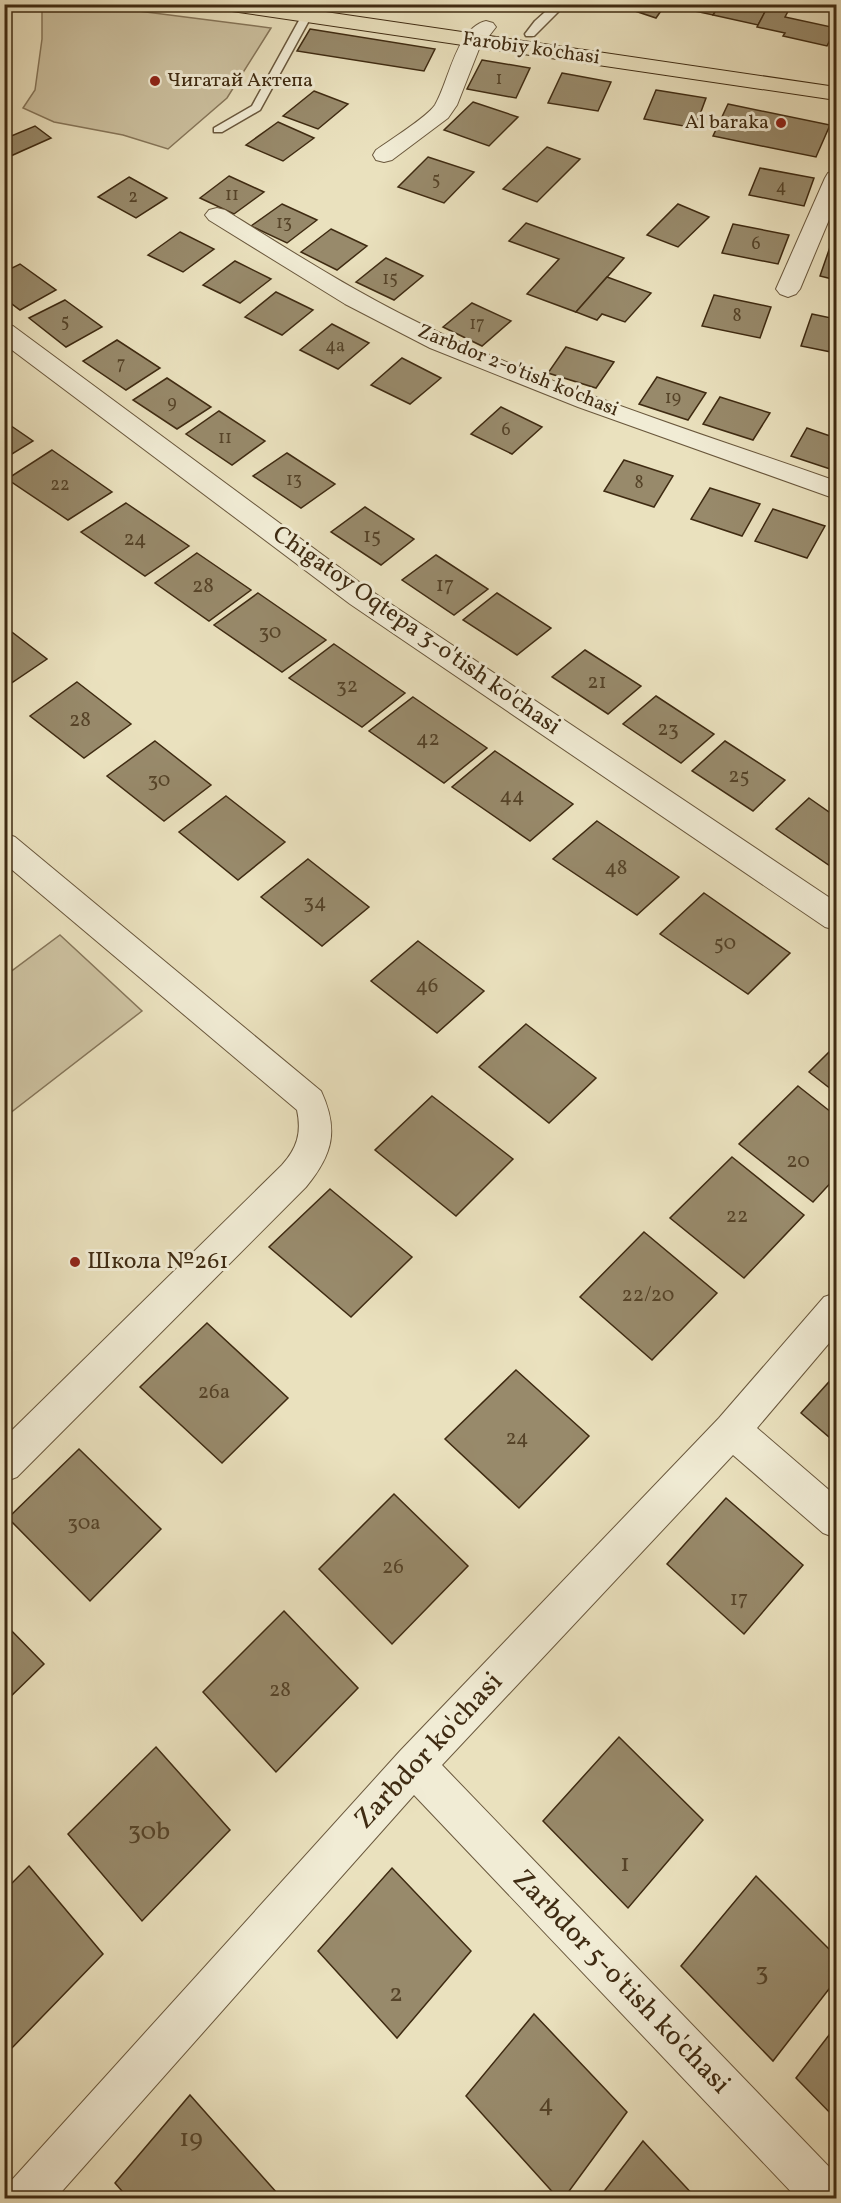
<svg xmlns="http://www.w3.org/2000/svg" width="841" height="2203" viewBox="0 0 841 2203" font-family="Vollkorn,serif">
	<rect width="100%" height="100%" fill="#eae1be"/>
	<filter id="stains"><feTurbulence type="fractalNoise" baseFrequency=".00333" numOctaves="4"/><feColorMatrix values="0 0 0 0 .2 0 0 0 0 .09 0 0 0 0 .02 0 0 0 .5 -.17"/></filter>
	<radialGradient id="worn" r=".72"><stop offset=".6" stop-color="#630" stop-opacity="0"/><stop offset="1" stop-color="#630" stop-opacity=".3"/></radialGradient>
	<g fill="#cdc2a1" stroke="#86765a" stroke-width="1.5">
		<polygon points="42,5 91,5 271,28 227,98 168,149 123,135 54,122 23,108 35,90 42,39"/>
		<polygon points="60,935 142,1011 5,1117 5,976"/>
	</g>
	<g fill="#988a6b" stroke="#3f2b12" stroke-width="1.5">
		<polygon points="614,4 654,4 663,8 656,18"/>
		<polygon points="662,4 720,4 713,15"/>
		<polygon points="720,4 756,4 768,7 758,25 713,15"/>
		<polygon points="769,4 791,6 785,17 836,28 836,43 829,42 827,46 783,36 785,33 757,27"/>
		<polygon points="310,29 435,49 424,71 297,51"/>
		<polygon points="482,60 530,68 516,98 467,89"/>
		<polygon points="562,73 611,82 598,111 548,103"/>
		<polygon points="656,90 706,98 695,128 644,119"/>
		<polygon points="314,91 348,104 318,129 283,116"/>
		<polygon points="473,102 518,117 489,146 444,130"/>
		<polygon points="728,104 830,125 816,157 713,136"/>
		<polygon points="278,122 314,138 283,161 246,145"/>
		<polygon points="35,126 51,138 4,159 4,139"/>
		<polygon points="547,147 580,159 537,202 503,189"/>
		<polygon points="428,157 474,172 444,203 398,187"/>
		<polygon points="760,168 814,178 804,206 749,195"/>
		<polygon points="229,176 264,192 234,214 200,198"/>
		<polygon points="129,177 167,198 136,218 98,197"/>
		<polygon points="282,204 317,220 287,243 251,226"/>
		<polygon points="678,204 709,217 678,247 647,235"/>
		<polygon points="526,223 624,258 576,312 527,294 559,259 509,241"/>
		<polygon points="733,224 789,235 778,264 722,253"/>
		<polygon points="331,229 367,246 337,270 301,252"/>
		<polygon points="180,232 214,249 183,272 148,255"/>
		<polygon points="830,247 836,248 836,280 820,276"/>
		<polygon points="386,258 423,276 394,300 356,282"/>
		<polygon points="235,261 271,279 240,303 203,285"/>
		<polygon points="20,264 56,290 20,310 4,298 4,272"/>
		<polygon points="607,277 651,293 625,322 602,314 597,320 576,312"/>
		<polygon points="276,292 313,310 282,335 245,317"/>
		<polygon points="714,295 771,307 760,338 702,326"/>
		<polygon points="65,300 102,327 66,347 29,318"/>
		<polygon points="472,303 511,321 482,346 443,327"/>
		<polygon points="812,314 836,319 836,353 801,346"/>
		<polygon points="332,324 369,343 338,369 300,350"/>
		<polygon points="117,340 160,368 126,390 83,361"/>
		<polygon points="566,347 614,362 596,388 548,373"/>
		<polygon points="402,358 441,378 410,404 371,385"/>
		<polygon points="657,377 706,393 688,420 639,404"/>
		<polygon points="167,378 211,407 177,429 133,400"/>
		<polygon points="720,397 770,413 753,440 703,424"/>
		<polygon points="501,407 542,427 512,454 471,434"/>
		<polygon points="219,411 265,441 232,465 186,434"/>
		<polygon points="4,421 33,441 4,459"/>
		<polygon points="807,428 836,438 836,471 791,456"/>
		<polygon points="52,450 112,492 68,520 7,479"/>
		<polygon points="287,453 335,484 301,508 253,476"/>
		<polygon points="624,460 673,476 654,507 604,491"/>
		<polygon points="710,488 760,504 742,536 691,519"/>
		<polygon points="126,503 189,546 145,576 81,532"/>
		<polygon points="365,507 414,539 381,565 331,532"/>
		<polygon points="773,509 825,526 807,558 755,541"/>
		<polygon points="197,553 251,590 209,621 155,583"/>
		<polygon points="436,555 488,589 454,615 402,580"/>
		<polygon points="258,593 326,640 282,672 214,625"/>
		<polygon points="497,593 551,628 517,655 463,620"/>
		<polygon points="4,626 47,659 4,688"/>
		<polygon points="334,644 405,693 362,727 289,678"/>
		<polygon points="585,650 641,686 608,714 552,677"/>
		<polygon points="77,682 131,724 84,758 30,716"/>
		<polygon points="656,696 714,734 681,763 623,724"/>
		<polygon points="413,697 487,748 444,783 369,731"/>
		<polygon points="155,741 211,785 164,821 107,776"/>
		<polygon points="725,741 785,780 753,811 692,771"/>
		<polygon points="495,751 573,804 530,841 452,787"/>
		<polygon points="226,796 285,842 238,880 179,832"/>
		<polygon points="809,798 836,817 836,870 776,829"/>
		<polygon points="597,821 679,877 637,915 553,859"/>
		<polygon points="308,859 369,907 322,946 261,897"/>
		<polygon points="704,893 790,953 748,994 660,934"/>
		<polygon points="418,941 484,991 437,1033 371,981"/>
		<polygon points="526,1024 596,1078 549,1123 479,1067"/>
		<polygon points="836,1045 836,1093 809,1072"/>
		<polygon points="798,1086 836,1116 836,1177 813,1202 739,1144"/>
		<polygon points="432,1096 513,1159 456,1216 375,1150"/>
		<polygon points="732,1157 804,1215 744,1278 670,1218"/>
		<polygon points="330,1189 412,1257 351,1317 269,1247"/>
		<polygon points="644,1232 717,1293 652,1360 580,1297"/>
		<polygon points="207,1323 288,1398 222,1463 140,1387"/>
		<polygon points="516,1370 589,1436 519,1508 445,1439"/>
		<polygon points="836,1374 836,1443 801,1413"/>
		<polygon points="79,1449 161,1529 90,1601 8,1518"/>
		<polygon points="394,1494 468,1566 392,1644 319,1569"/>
		<polygon points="726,1498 803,1565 744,1634 667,1564"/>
		<polygon points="284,1611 358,1688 276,1772 203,1692"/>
		<polygon points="4,1623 44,1664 4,1703"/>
		<polygon points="619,1737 703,1820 628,1908 543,1821"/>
		<polygon points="156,1747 230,1830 142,1921 68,1834"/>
		<polygon points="29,1866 103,1954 9,2051 4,2046 4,1891"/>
		<polygon points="392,1868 471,1951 397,2038 318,1951"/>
		<polygon points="756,1876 836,1956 836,1980 773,2061 681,1966"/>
		<polygon points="534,2014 627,2112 564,2198 558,2198 466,2096"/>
		<polygon points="836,2026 836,2119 796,2078"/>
		<polygon points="190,2095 277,2193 272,2198 128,2198 115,2183"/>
		<polygon points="643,2141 696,2198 599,2198"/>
	</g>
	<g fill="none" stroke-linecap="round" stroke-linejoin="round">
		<defs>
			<g id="service">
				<polygon points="554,4 566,4 534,36 526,36 525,34 535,21"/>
				<polygon points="307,12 312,15 260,110 222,132 214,132 214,128 252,106 302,15"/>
			</g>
			<g id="minor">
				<path d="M 486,21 L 493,23 L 496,27 L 479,49 L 457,105 L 448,118 L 392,160 L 384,162 L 376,160 L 373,155 L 376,150 C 390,140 427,117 435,105 C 449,82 456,28 486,21 Z"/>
				<polygon points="836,171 836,203 800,289 796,294 788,297 780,294 776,289 825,178 828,173"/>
				<path d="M 217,208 L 225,210 C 289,250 353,291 421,324 C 554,388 697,432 836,481 L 836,499 L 578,407 L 430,348 L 345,304 L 209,220 L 205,215 L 209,210 Z"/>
				<polygon points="4,324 13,326 370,590 836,902 836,930 825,927 350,604 4,344"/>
				<path d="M 4,833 L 15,837 L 321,1091 C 339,1130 333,1154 306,1187 L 17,1477 L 4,1482 L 4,1438 L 282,1165 C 297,1148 302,1133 297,1110 L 4,863 Z"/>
				<polygon points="836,1293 836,1335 757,1428 836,1496 836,1538 823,1533 733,1455 442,1765 836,2174 836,2198 797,2198 414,1795 56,2198 4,2198 10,2182 400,1751 719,1418 824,1297"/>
			</g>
			<polygon id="primary" points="215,4 271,4 836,87 836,100 225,10 218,8"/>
		</defs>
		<use href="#service" stroke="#6a583d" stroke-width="3"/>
		<use href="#minor" stroke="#6a583d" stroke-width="2"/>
		<use href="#primary" stroke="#3f2b12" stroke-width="2"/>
		<use href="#service" fill="#f1ecd5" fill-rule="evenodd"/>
		<use href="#minor" fill="#f1ecd5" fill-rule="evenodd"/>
		<use href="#primary" fill="#eae1be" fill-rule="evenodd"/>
	</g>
	<g fill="#8f2418" stroke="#f1ecd5" stroke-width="2">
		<circle cx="155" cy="81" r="6"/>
		<circle cx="781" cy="123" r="6"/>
		<circle cx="75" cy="1262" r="6"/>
	</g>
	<g text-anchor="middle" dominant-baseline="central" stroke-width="6" stroke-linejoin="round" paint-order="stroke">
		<g font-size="18" fill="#554328">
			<text x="499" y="79">1</text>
			<text x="436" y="180">5</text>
			<text x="781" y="187">4</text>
			<text x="232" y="195">11</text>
			<text x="133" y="197">2</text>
			<text x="284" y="223">13</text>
			<text x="756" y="244">6</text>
			<text x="390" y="279">15</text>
			<text x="737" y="316">8</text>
			<text x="65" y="322">5</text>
			<text x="477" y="324">17</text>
			<text x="335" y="346">4a</text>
			<text x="121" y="364">7</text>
			<text x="673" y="398">19</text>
			<text x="172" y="403">9</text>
			<text x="506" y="430">6</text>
			<text x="225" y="438">11</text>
			<text x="294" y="480">13</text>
			<text x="639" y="483">8</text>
			<text x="60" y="485">22</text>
		</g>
		<g font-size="20" fill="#3f2b12" stroke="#f1ecd5">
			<text transform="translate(531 49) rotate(8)">Farobiy ko'chasi</text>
			<text transform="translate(518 371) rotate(22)">Zarbdor 2-o'tish ko'chasi</text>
		</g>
		<g font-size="20" fill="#3f2b12" stroke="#f1ecd5" text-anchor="start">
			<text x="167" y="81">Чигатай Актепа</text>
			<text x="769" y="123" text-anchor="end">Al baraka</text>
		</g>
		<g font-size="21" fill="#554328">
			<text x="372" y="536">15</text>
			<text x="135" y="539">24</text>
			<text x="445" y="585">17</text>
			<text x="203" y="586">28</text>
			<text x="270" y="632">30</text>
			<text x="597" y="682">21</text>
			<text x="347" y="686">32</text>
			<text x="80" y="720">28</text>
			<text x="668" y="729">23</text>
			<text x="428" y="739">42</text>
			<text x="739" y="776">25</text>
			<text x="159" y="780">30</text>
			<text x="512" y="796">44</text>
			<text x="616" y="868">48</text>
			<text x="315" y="902">34</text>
			<text x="725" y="943">50</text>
			<text x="427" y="986">46</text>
			<text x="798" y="1161">20</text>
			<text x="737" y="1216">22</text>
			<text x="648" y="1295">22/20</text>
			<text x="214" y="1392">26a</text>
			<text x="517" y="1438">24</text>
			<text x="84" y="1523">30a</text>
			<text x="393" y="1567">26</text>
			<text x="739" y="1599">17</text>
			<text x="280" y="1690">28</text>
		</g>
		<g font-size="24" fill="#3f2b12" stroke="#f1ecd5">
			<text transform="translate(416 631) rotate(35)">Chigatoy Oqtepa 3-o'tish ko'chasi</text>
		</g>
		<g font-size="24" fill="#3f2b12" stroke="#f1ecd5" text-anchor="start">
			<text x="87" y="1262">Школа №261</text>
		</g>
		<g font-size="26" fill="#554328">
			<text x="149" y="1832">30b</text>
			<text x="625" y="1864">1</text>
			<text x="762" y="1973">3</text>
			<text x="396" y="1994">2</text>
			<text x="546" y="2104">4</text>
			<text x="191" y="2139">19</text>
		</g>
		<g font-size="28" fill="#3f2b12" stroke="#f1ecd5">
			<text transform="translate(429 1751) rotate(-47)">Zarbdor ko'chasi</text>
			<text transform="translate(621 1982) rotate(46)">Zarbdor 5-o'tish ko'chasi</text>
		</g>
	</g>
	<rect width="841" height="2203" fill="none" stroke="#eae1be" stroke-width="24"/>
	<rect x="6" y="6" width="829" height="2191" fill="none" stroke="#3f2b12" stroke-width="3"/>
	<rect x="12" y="12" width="817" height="2179" fill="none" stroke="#3f2b12" stroke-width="1.5"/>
	<rect width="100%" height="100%" filter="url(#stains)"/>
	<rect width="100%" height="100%" fill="url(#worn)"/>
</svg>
